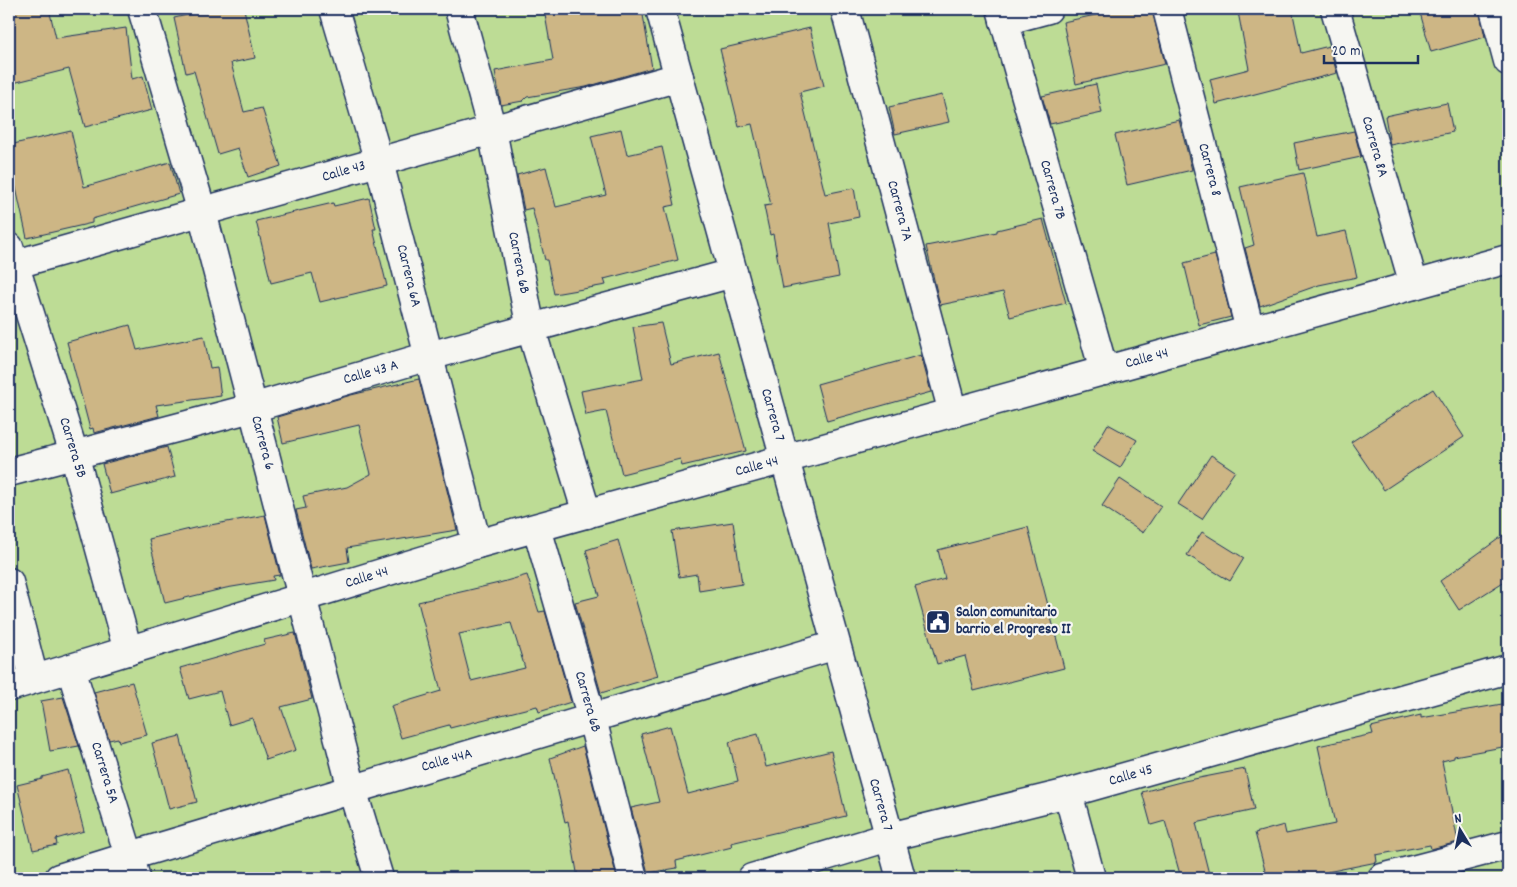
<svg xmlns="http://www.w3.org/2000/svg" width="1517" height="887" viewBox="0 0 1517 887" font-family="Dekko,sans-serif">
	<rect width="100%" height="100%" fill="#eae3d1"/>
	<filter id="ink" filterUnits="userSpaceOnUse"><feTurbulence type="fractalNoise" baseFrequency=".02" numOctaves="2"/><feDisplacementMap in="SourceGraphic" scale="10" xChannelSelector="R" yChannelSelector="G"/><feConvolveMatrix kernelMatrix="1 2 1 2 8 2 1 2 1" color-interpolation-filters="sRGB"/></filter>
	<g filter="url(#ink)">
		<rect fill="#bddc95" stroke="#6c867a" x="9" y="9" width="1499" height="869"/>
		<g fill="#cdb685" stroke="#1b2f5e" fill-rule="evenodd">
			<polygon points="9,9 49,9 56,38 126,28 132,79 143,76 152,110 85,127 69,69 9,84"/>
			<polygon points="214,9 244,9 255,58 231,63 244,112 262,108 281,166 248,177 238,148 218,154 194,71 186,73 174,18"/>
			<polygon points="544,9 642,9 652,68 586,87 527,97 523,101 501,105 495,71 553,60"/>
			<polygon points="1123,9 1152,9 1165,64 1076,84 1063,22"/>
			<polygon points="1256,9 1292,9 1301,53 1329,46 1337,73 1216,104 1210,79 1249,69 1238,12"/>
			<polygon points="1419,9 1479,9 1485,37 1431,52"/>
			<polygon points="810,28 824,86 800,92 825,194 854,188 859,217 829,223 839,277 783,288 773,234 770,235 764,206 771,205 752,124 739,127 720,49"/>
			<polygon points="1096,84 1102,113 1050,124 1042,96"/>
			<polygon points="942,95 949,122 895,134 889,107"/>
			<polygon points="1447,103 1453,132 1390,145 1385,116"/>
			<polygon points="1179,120 1192,170 1127,185 1115,135"/>
			<polygon points="621,129 627,155 662,147 675,205 665,207 678,260 604,279 606,285 554,294 547,260 545,260 532,208 524,210 517,175 546,167 556,207 606,195 591,136"/>
			<polygon points="71,131 84,187 170,162 179,194 92,219 92,223 27,238 9,156 9,145"/>
			<polygon points="1354,131 1361,157 1299,170 1294,143"/>
			<polygon points="1303,173 1317,237 1346,231 1357,277 1319,285 1260,306 1245,248 1254,245 1240,187"/>
			<polygon points="369,198 376,229 373,229 387,286 320,302 312,273 271,283 256,221 333,203 334,206"/>
			<polygon points="1043,219 1066,303 1010,317 1003,292 940,305 926,246 997,232 997,230"/>
			<polygon points="1215,255 1231,317 1199,325 1184,263"/>
			<polygon points="661,323 671,364 719,352 746,451 682,466 680,459 622,474 606,411 586,415 581,391 643,379 633,327"/>
			<polygon points="130,325 137,350 204,336 210,368 217,367 221,396 156,405 159,416 94,433 93,428 90,429 67,342"/>
			<polygon points="921,355 931,392 827,421 817,384"/>
			<polygon points="419,379 457,530 347,548 349,562 311,569 296,510 306,508 303,496 347,487 371,474 359,425 283,443 277,417 351,395"/>
			<polygon points="1433,389 1464,437 1384,490 1351,442"/>
			<polygon points="1108,424 1137,440 1120,468 1092,451"/>
			<polygon points="167,447 175,477 110,494 102,464"/>
			<polygon points="1211,455 1235,471 1202,519 1178,504"/>
			<polygon points="1120,479 1161,506 1143,533 1102,506"/>
			<polygon points="265,515 280,575 273,576 274,580 226,588 165,603 149,539 194,528"/>
			<polygon points="733,522 742,584 699,591 697,574 679,577 672,531"/>
			<polygon points="1028,527 1064,668 974,691 965,656 937,664 915,587 945,579 938,550"/>
			<polygon points="1202,532 1244,558 1230,581 1187,555"/>
			<polygon points="1508,532 1508,579 1459,610 1440,581"/>
			<polygon points="618,540 658,676 601,693 575,602 599,596 586,550"/>
			<path d="M 527,575 L 539,612 L 545,611 L 571,702 L 539,712 L 537,706 L 450,728 L 449,725 L 401,738 L 391,706 L 441,691 L 418,602 L 499,583 ZM 511,623 L 525,668 L 471,681 L 459,634 Z"/>
			<polygon points="295,633 312,699 281,707 296,750 266,760 252,718 229,725 220,691 189,699 180,668 265,644 264,640"/>
			<polygon points="132,682 147,735 119,742 118,738 109,740 94,692"/>
			<polygon points="63,697 79,746 50,751 41,701"/>
			<polygon points="1508,703 1508,746 1454,756 1454,758 1442,761 1458,842 1431,849 1430,845 1376,855 1377,862 1327,872 1328,878 1267,878 1255,833 1284,825 1286,834 1335,824 1318,746 1373,734 1371,727 1421,715 1421,718"/>
			<polygon points="670,726 688,794 738,781 729,742 758,734 766,767 831,751 846,816 731,843 732,847 676,861 677,868 648,873 631,808 659,802 641,734"/>
			<polygon points="180,736 197,802 169,809 152,743"/>
			<polygon points="583,746 617,878 578,878 568,821 565,822 550,758"/>
			<polygon points="1245,769 1254,810 1196,823 1210,878 1181,878 1165,821 1151,825 1142,792 1184,781"/>
			<polygon points="68,770 84,831 56,839 57,845 33,850 17,785 42,779 42,777"/>
		</g>
		<g fill="none" stroke-linecap="round" stroke-linejoin="round">
			<defs>
				<g id="street">
					<polyline points="142,9 202,212 352,789 379,878"/>
					<polyline points="334,9 379,162 477,544"/>
					<polyline points="459,9 492,130 531,329 587,514"/>
					<polyline points="660,9 901,878"/>
					<polyline points="845,9 953,413"/>
					<polyline points="1001,9 1104,371"/>
					<polyline points="1167,9 1250,330"/>
					<polyline points="1335,9 1414,285"/>
					<polyline points="1494,9 1508,61"/>
					<polyline points="1004,21 1048,9"/>
					<polyline points="9,247 74,454 128,651"/>
					<polyline points="9,266 679,77"/>
					<polyline points="9,472 252,408 429,356 733,273"/>
					<polyline points="537,528 592,719 633,878"/>
					<polyline points="9,582 34,679"/>
					<polyline points="71,669 136,878"/>
					<polyline points="9,687 477,544 1508,259"/>
					<polyline points="1068,793 1091,878"/>
					<polyline points="59,878 130,856 836,645"/>
					<polyline points="752,878 889,837 1068,793 1508,669"/>
					<polyline points="1382,878 1508,845"/>
				</g>
			</defs>
			<use href="#street" stroke="#1b2f5e" stroke-width="31"/>
			<use href="#street" stroke="#f6f6f2" stroke-width="28"/>
		</g>
	</g>
	<defs>
		<symbol id="civic-square" viewBox="-11 -11 22 22"><rect x="-9" y="-9" width="18" height="18" rx="4" fill="#1b2f5e" stroke="#f6f6f2"/><path d="M-.6-6.5H3V-4.5H.6V-3L4-1V1h2V6H-6V1h2V-1L-.6-3ZM-1.2 2.5V6h2.4V2.5Z" fill="#fff"/></symbol>
	</defs>
	<g fill-rule="evenodd">
		<use href="#civic-square" x="924" y="608" width="28" height="28"/>
	</g>
	<g text-anchor="middle" dominant-baseline="central" stroke-width="4.5" stroke-linejoin="round" paint-order="stroke">
		<g font-size="15" fill="#1b2f5e" stroke="#f6f6f2">
			<text transform="translate(1374 147) rotate(74)">Carrera 8A</text>
			<text transform="translate(1209 170) rotate(75)">Carrera 8</text>
			<text transform="translate(344 172) rotate(-16)">Calle 43</text>
			<text transform="translate(1052 190) rotate(74)">Carrera 7B</text>
			<text transform="translate(899 211) rotate(75)">Carrera 7A</text>
			<text transform="translate(518 263) rotate(79)">Carrera 6B</text>
			<text transform="translate(408 276) rotate(76)">Carrera 6A</text>
			<text transform="translate(1147 359) rotate(-15)">Calle 44</text>
			<text transform="translate(371 373) rotate(-16)">Calle 43 A</text>
			<text transform="translate(772 415) rotate(74)">Carrera 7</text>
			<text transform="translate(262 443) rotate(75)">Carrera 6</text>
			<text transform="translate(72 448) rotate(73)">Carrera 5B</text>
			<text transform="translate(757 467) rotate(-15)">Calle 44</text>
			<text transform="translate(367 578) rotate(-17)">Calle 44</text>
			<text transform="translate(587 702) rotate(74)">Carrera 6B</text>
			<text transform="translate(447 761) rotate(-16)">Calle 44A</text>
			<text transform="translate(104 773) rotate(73)">Carrera 5A</text>
			<text transform="translate(1131 776) rotate(-16)">Calle 45</text>
			<text transform="translate(880 805) rotate(74)">Carrera 7</text>
		</g>
		<g font-size="15" font-weight="bold" fill="#1b2f5e" stroke="#f6f6f2" text-anchor="start">
			<text x="956" y="613">Salon comunitario<tspan x="956" dy="17">barrio el Progreso II</tspan></text>
		</g>
	</g>
	<rect width="1517" height="887" fill="none" stroke="#f6f6f2" stroke-width="30"/>
	<rect x="15" y="15" width="1487" height="857" fill="none" stroke="#1b2f5e" stroke-width="2" filter="url(#ink)"/>
	<g transform="translate(1460 830) rotate(350)" stroke="#f6f6f2" stroke-width="4" paint-order="stroke">
	<path d="M0-4L9 19L0 12L-9 19Z" fill="#1b2f5e"/>
	<text y="-8" font-size="14" font-weight="bold" text-anchor="middle" fill="#1b2f5e">N</text>
	</g>
	<path d="M1324 55v8h94v-8" fill="none" stroke="#1b2f5e" stroke-width="2.5"/>
	<text x="1332" y="55" font-size="15" fill="#1b2f5e" stroke="#f6f6f2" stroke-width="4" paint-order="stroke">20 m</text>
</svg>
